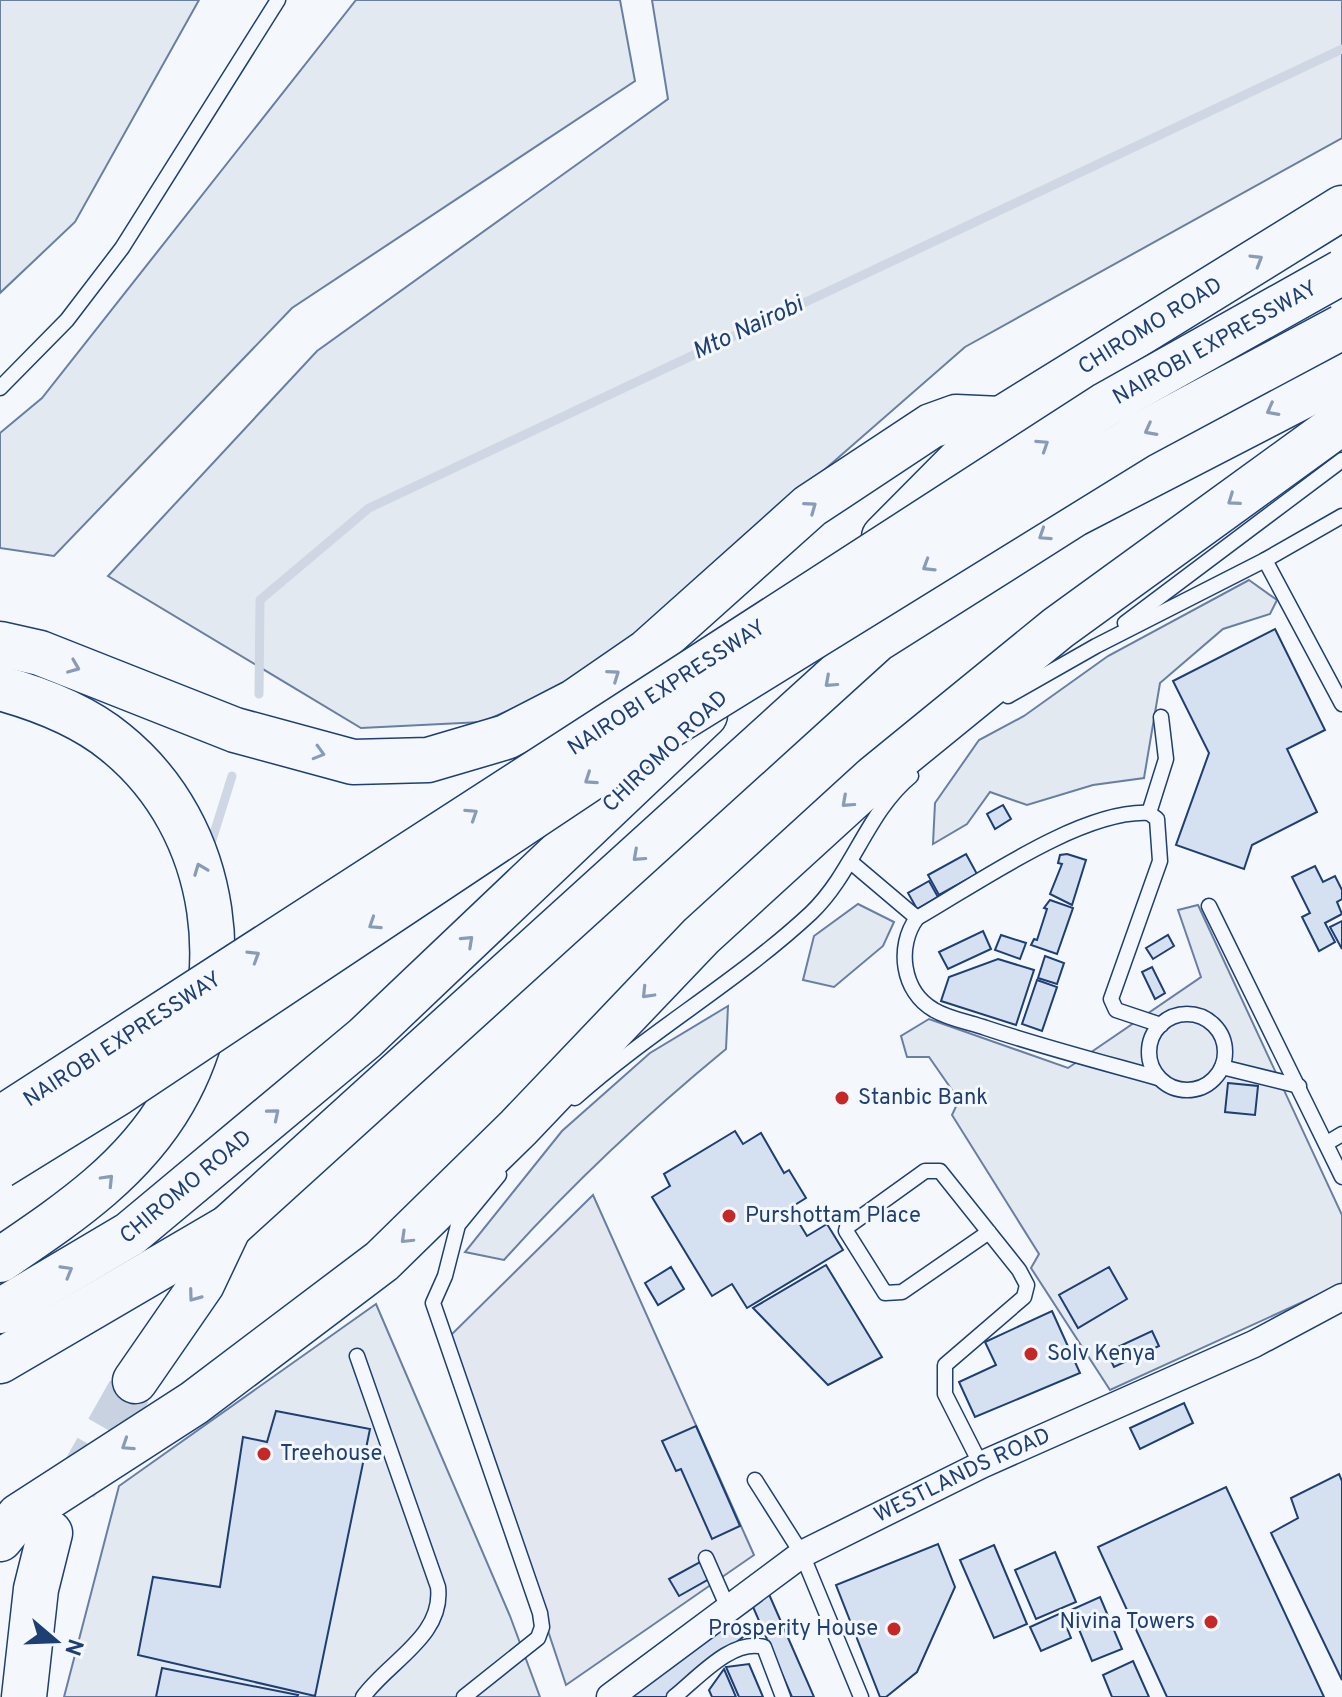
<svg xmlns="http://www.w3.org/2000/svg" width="1342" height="1697" viewBox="0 0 1342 1697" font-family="Overpass,sans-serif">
	<rect width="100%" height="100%" fill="#f4f7fb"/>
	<g fill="#e3e9f0" stroke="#687fa3" stroke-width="2">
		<polygon points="0,0 199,0 75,222 0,293"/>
		<polygon points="356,0 620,0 635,81 292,308 54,556 0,548 0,433 42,398"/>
		<polygon points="652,0 1342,0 1342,138 965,347 650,622 571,683 482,722 361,728 108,576 317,351 668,99"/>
		<polygon points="1249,580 1277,600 1270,614 1223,629 1160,683 1144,778 1093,785 1027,805 990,792 967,824 933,844 935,803 979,740 1024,716 1108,656"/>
		<polygon points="858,904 894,922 883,946 834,987 803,980 814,936"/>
		<polygon points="1198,905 1342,1215 1342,1284 1110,1390 1031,1268 1039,1254 952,1115 959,1100 929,1057 907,1057 901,1036 929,1019 1068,1068 1201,977 1178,910"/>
		<path d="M 728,1006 L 726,1049 C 647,1114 572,1184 504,1260 L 465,1252 L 562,1131 L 650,1053 Z"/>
		<polygon points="376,1304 510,1616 540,1697 64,1697 119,1486"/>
	</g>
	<polygon fill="#e3e8f0" stroke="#687fa3" stroke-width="2" points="593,1195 754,1555 566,1685 450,1336"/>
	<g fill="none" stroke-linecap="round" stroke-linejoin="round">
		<g stroke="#cfd7e4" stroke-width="9">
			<polyline points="259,694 260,600 369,508 1342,49"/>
			<polyline points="212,840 232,776"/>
		</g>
	</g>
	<g fill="#d5e0f0" stroke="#1d3f73" stroke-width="2">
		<polygon points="1275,629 1325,730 1287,749 1317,812 1252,845 1244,869 1176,845 1209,753 1173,681"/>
		<polygon points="1003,805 1011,819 995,829 987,814"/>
		<polygon points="966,854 977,874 939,895 928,875"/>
		<polygon points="1067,854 1086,860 1072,905 1050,894 1062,864 1058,863 1060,855"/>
		<polygon points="1315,866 1323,882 1335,876 1342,890 1342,899 1337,902 1342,914 1325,923 1335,942 1319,951 1302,917 1310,913 1292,877"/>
		<polygon points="929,881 938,897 917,909 908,893"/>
		<polygon points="1050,900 1073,908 1057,954 1031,945 1034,939 1037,940 1047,909 1044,908"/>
		<polygon points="1342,921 1342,949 1330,927"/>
		<polygon points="983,931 991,949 948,969 939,952"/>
		<polygon points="1001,935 1026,943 1020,959 995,950"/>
		<polygon points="1168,935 1174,946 1153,959 1146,948"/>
		<polygon points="1045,956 1064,963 1057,984 1038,978"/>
		<polygon points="998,959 1034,970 1016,1025 941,1001 949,977"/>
		<polygon points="1152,967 1165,993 1155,999 1142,972"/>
		<polygon points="1037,980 1057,987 1042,1031 1022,1024"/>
		<polygon points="1228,1083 1258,1086 1255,1115 1225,1112"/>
		<polygon points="735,1131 743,1144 761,1133 784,1173 789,1170 806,1198 790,1208 807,1236 827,1224 843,1250 747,1308 732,1284 712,1296 652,1197 670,1186 664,1174"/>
		<polygon points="826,1265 882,1357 828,1385 753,1308"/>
		<polygon points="671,1267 684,1289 658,1305 645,1283"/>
		<polygon points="1109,1267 1127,1299 1078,1328 1059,1295"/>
		<polygon points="1052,1311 1080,1373 975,1417 959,1382 996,1365 985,1342"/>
		<polygon points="1152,1331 1159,1346 1114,1367 1107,1352"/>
		<polygon points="1184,1403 1193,1423 1140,1449 1130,1428"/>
		<polygon points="276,1411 370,1429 315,1696 138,1655 153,1577 220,1587 243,1437 267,1442"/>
		<polygon points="696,1426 740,1526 712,1539 681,1469 676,1471 662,1441"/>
		<polygon points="1339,1474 1342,1481 1342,1680 1271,1533 1298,1518 1291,1498"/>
		<polygon points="1226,1487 1324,1697 1167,1697 1098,1547"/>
		<polygon points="938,1544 955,1587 917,1672 886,1697 880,1697 836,1585"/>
		<polygon points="994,1545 1027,1624 994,1638 960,1560"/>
		<polygon points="1055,1552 1076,1602 1036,1619 1015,1570"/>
		<polygon points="700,1562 709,1579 679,1596 669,1579"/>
		<polygon points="768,1592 814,1697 792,1697 750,1600"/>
		<polygon points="1100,1597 1122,1649 1092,1661 1071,1610"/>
		<polygon points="1061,1613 1071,1638 1041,1651 1030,1627"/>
		<polygon points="723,1624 752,1630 666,1697 631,1697"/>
		<polygon points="1133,1661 1149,1697 1112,1697 1103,1675"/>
		<polygon points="749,1664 763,1697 739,1697 726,1667"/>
		<polygon points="162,1668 298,1695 297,1697 156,1697"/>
		<polygon points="724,1669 736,1697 712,1697 709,1690"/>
	</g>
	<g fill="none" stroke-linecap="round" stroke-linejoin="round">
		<polyline stroke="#c9d2e0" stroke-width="44" stroke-dasharray="44 22" stroke-linecap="butt" points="75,1487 135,1381"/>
		<defs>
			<g id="lane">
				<polyline points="0,388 67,320 122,248 278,0"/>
				<polyline points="1342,516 1265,560 1342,704"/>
				<polyline points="1125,623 1342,460"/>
				<polyline points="1008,696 1096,646 1265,560"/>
				<polyline points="1149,813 1166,759 1161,717"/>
				<polyline points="852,863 917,918"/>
				<polyline points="1209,906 1342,1177"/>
				<circle cx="1187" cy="1052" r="38"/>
				<polyline points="1222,1067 1299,1086"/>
				<path d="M 1158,1078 C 1101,1062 1043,1047 986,1028 C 969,1022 949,1019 934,1010 C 902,992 896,946 917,918 C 975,885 1082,809 1149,813 L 1157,819 L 1160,861 L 1111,999 L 1116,1010 L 1161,1025"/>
				<path d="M 575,1098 C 650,1031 738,981 811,913 C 853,873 867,812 911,776"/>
				<polyline points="1327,1143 1342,1134"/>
				<path d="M 357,1356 L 438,1587 C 444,1636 389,1661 363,1697"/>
				<polyline points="981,1465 945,1394 945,1365 1024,1297 1027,1285 1019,1270 940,1171 925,1171 847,1227 846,1231 885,1293 902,1292 989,1232"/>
				<polyline points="755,1480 802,1554 861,1697"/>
				<polyline points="706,1558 728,1608"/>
				<polyline points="464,1697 538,1638 542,1627 540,1613 433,1303 445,1276 458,1225 499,1175"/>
				<path d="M 674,1697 C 698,1678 732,1638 764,1647 L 783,1697"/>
			</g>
			<g id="street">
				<path id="s1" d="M 610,1697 L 802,1554 L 981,1465 L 1254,1344 L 1342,1297"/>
			</g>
			<g id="highway">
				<path id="s2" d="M 884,537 L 1001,419 L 1342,208"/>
				<polyline points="0,644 40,653 235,730 353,762 428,760 506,737 574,702 648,651 810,506 931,426 956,417 1001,419"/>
				<path d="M 0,688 C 40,699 82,715 115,742 C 222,828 240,985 173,1101 C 132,1172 66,1215 0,1260"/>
				<path id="s3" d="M 0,1311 L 130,1234 L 365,1038 L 705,715"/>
				<polyline points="0,1361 229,1227 876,640 1075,514 1342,376"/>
				<polyline points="135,1381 202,1284 229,1227"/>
				<polyline points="0,1539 19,1516 194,1403 382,1261 518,1128 701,936 874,778 1058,628 1342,422"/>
				<polyline points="24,1697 36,1589 50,1533"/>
			</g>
		</defs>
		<use href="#lane" stroke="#1d3f73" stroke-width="17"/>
		<use href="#street" stroke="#1d3f73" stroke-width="29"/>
		<use href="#highway" stroke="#1d3f73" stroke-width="47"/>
		<use href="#lane" stroke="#f4f7fb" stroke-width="14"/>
		<use href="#street" stroke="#f4f7fb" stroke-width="26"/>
		<use href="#highway" stroke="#f4f7fb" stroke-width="44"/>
		<defs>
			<g id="highway-bridge">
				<path id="s4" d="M 0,1119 L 1105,405 L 1342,272"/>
				<polyline points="0,1166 118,1093 672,724 1138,436 1342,327"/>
			</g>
		</defs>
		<use href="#highway-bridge" stroke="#1d3f73" stroke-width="47" stroke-linecap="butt"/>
		<use href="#highway-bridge" stroke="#f4f7fb" stroke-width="44"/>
	</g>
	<defs><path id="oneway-chevron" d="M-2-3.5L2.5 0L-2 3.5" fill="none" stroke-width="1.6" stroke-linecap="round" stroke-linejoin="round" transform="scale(2)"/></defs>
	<g stroke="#889bb7">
		<use href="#oneway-chevron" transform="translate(1257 260) rotate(-31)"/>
		<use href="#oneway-chevron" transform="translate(1272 410) rotate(152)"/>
		<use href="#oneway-chevron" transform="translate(1150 430) rotate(152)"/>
		<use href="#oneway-chevron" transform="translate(1043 445) rotate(-33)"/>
		<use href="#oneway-chevron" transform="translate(1233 500) rotate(145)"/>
		<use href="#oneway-chevron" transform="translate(811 507) rotate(-36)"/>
		<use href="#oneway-chevron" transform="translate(1044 535) rotate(147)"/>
		<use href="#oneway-chevron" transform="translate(928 566) rotate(148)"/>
		<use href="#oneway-chevron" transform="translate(74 667) rotate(22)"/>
		<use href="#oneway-chevron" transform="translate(614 675) rotate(-35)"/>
		<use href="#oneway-chevron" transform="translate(830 682) rotate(138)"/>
		<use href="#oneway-chevron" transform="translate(319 753) rotate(16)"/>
		<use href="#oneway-chevron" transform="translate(590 779) rotate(146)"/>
		<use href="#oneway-chevron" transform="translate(847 802) rotate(138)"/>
		<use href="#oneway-chevron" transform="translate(472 814) rotate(-33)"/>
		<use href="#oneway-chevron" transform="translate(638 856) rotate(138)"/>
		<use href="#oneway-chevron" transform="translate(200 869) rotate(-111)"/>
		<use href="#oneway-chevron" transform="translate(374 924) rotate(147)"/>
		<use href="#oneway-chevron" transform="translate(468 941) rotate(-43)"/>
		<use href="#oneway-chevron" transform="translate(254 956) rotate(-32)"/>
		<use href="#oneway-chevron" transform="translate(647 993) rotate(134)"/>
		<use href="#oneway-chevron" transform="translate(274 1114) rotate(-40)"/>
		<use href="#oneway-chevron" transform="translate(108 1180) rotate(-46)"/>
		<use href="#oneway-chevron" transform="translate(406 1238) rotate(136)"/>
		<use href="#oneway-chevron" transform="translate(67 1271) rotate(-30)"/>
		<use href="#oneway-chevron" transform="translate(194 1296) rotate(126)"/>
		<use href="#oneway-chevron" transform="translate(127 1445) rotate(147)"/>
	</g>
	<g fill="#c62828" stroke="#f4f7fb" stroke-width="3">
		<circle cx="842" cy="1098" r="8"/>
		<circle cx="729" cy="1216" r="8"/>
		<circle cx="1031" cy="1354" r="8"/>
		<circle cx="264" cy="1454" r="8"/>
		<circle cx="1211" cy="1622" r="8"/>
		<circle cx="894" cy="1629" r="8"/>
	</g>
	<g text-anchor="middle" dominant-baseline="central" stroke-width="6" stroke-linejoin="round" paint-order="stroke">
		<g font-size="22" fill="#1d3f73" stroke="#f4f7fb">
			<text stroke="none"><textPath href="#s2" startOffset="342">CHIROMO ROAD</textPath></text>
			<text stroke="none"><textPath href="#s4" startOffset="1442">NAIROBI EXPRESSWAY</textPath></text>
			<text stroke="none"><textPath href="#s4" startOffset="794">NAIROBI EXPRESSWAY</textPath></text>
			<text transform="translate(666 752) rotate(-44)">CHIROMO ROAD</text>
			<text stroke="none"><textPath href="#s4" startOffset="146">NAIROBI EXPRESSWAY</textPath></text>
			<text stroke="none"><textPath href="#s3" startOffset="224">CHIROMO ROAD</textPath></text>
			<text stroke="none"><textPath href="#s1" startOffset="418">WESTLANDS ROAD</textPath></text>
		</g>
		<g font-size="22" fill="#1d3f73" stroke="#f4f7fb" text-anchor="start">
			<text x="858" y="1098">Stanbic Bank</text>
			<text x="745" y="1216">Purshottam Place</text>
			<text x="1047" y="1354">Solv Kenya</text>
			<text x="280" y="1454">Treehouse</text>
			<text x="1195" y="1622" text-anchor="end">Nivina Towers</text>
			<text x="878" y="1629" text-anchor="end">Prosperity House</text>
		</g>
		<g font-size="24" font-style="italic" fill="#1d3f73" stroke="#f4f7fb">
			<text transform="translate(748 329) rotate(-25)">Mto Nairobi</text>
		</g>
	</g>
	<g transform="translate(56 1641) rotate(109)" stroke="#f4f7fb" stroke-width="6" paint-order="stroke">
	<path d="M0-6L14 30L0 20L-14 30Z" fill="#1d3f73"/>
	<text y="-12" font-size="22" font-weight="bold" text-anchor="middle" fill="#1d3f73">N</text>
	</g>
</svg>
